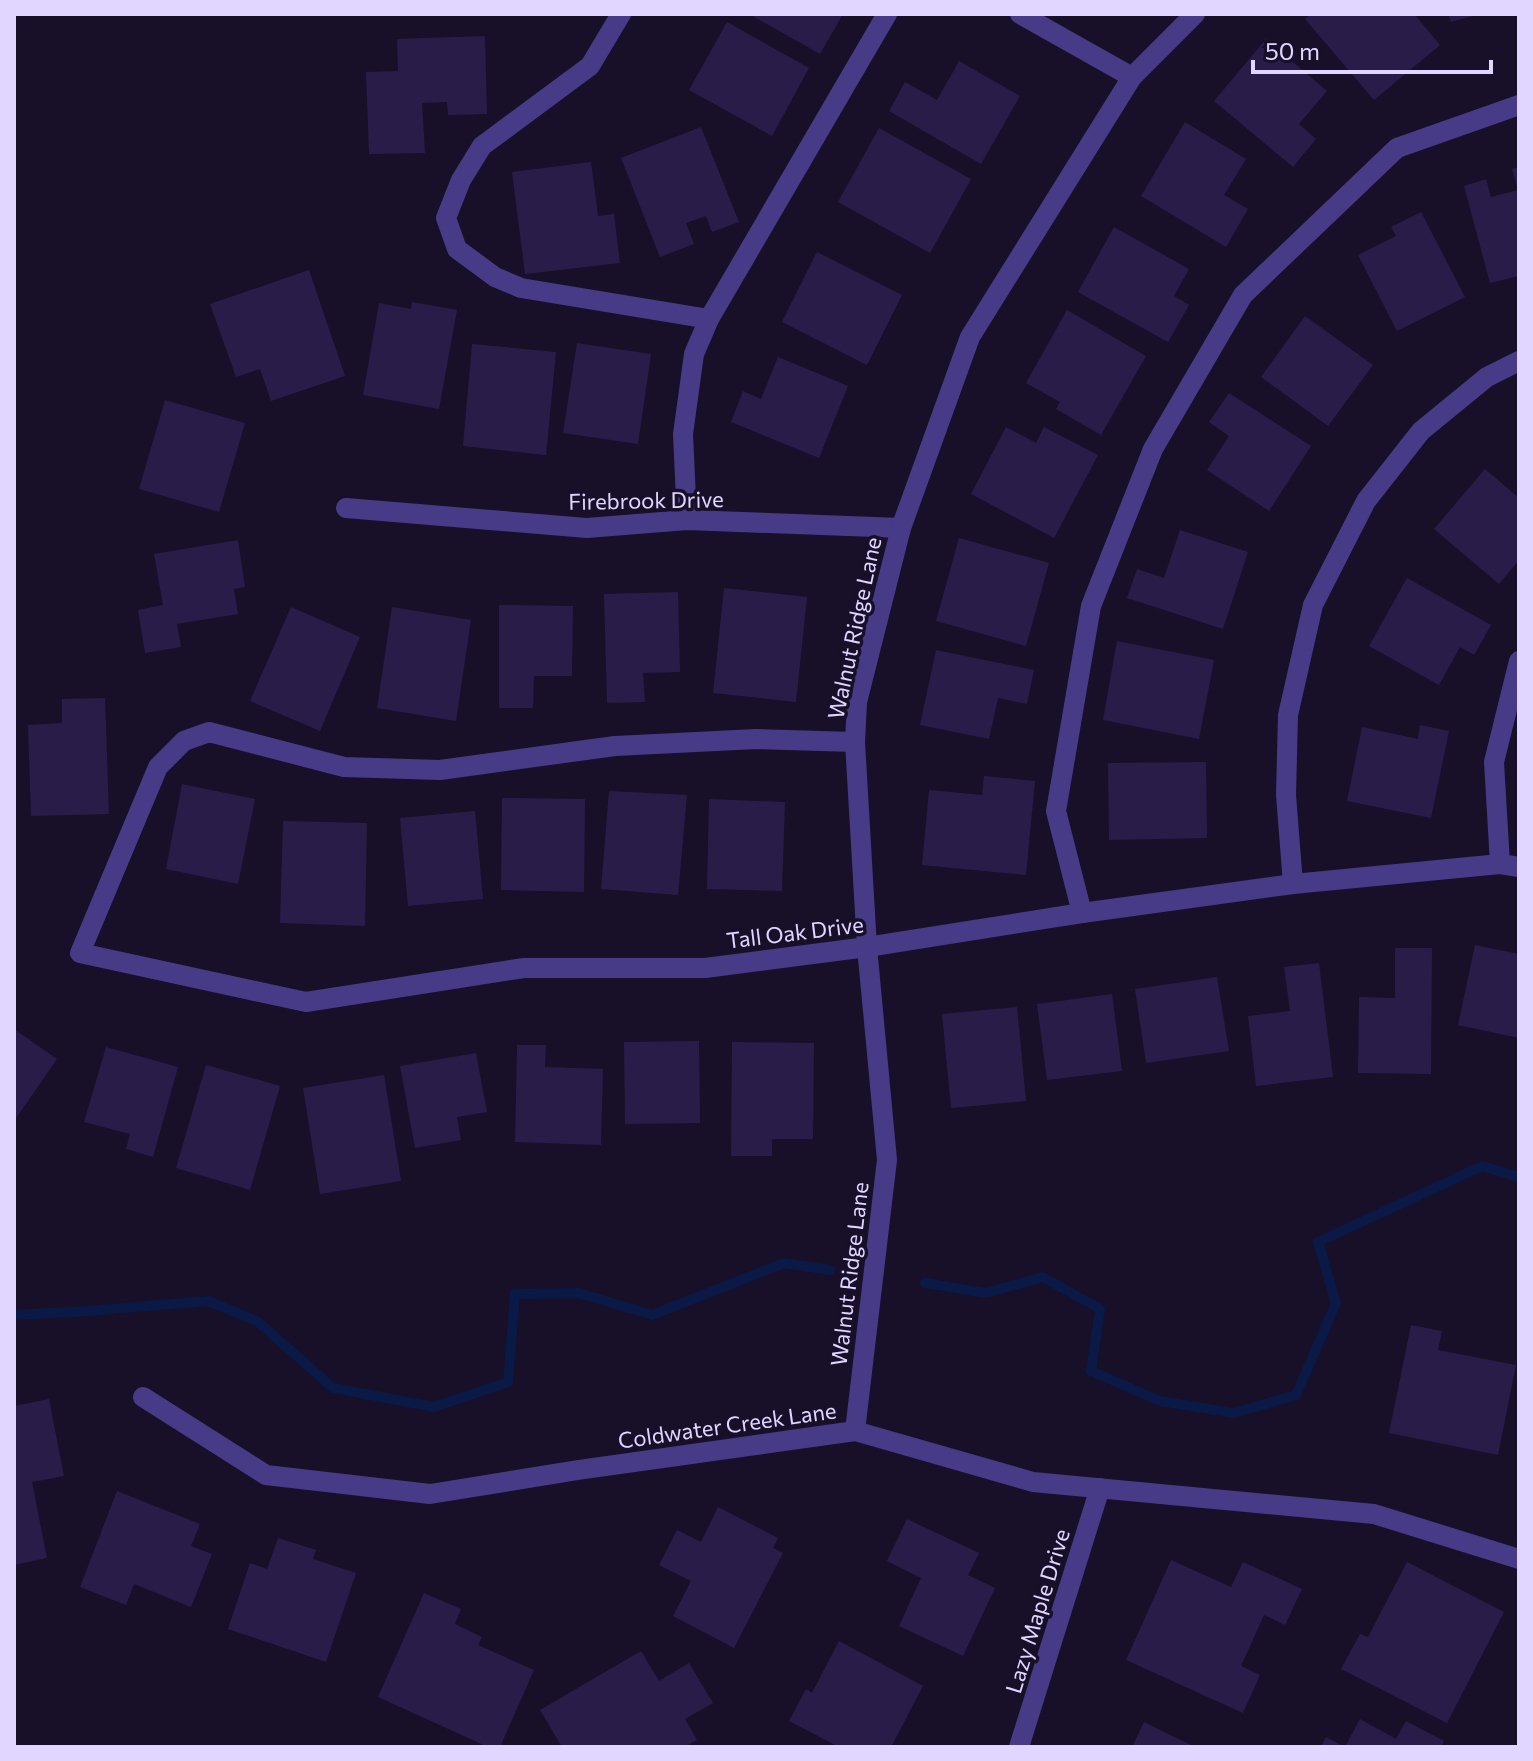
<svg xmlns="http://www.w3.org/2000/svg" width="1533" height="1761" viewBox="0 0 1533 1761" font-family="Commissioner,sans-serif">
	<rect width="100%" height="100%" fill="#171028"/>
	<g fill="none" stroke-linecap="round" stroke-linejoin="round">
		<g stroke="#0a1946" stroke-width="10">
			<polyline points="925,1283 986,1293 1043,1277 1100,1309 1091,1371 1160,1401 1234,1413 1296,1395 1336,1303 1318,1242 1482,1166 1519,1177"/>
			<polyline points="14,1315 88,1311 208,1301 257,1321 333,1388 434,1407 508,1382 515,1294 579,1293 652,1315 784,1263 830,1270"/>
		</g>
	</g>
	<g fill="#2a1c49">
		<polygon points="749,14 843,14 820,54"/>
		<polygon points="1311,14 1414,14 1440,45 1374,100 1305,19"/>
		<polygon points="1448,14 1476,14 1476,15 1451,22"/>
		<polygon points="727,22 809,68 772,136 689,90"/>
		<polygon points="485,36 487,114 448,115 447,102 422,103 425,153 369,154 366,72 398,71 397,39"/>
		<polygon points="1266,39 1327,91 1299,124 1316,139 1293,167 1214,101"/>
		<polygon points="959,61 1020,96 981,164 889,111 905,82 937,100"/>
		<polygon points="1185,122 1246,159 1224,195 1248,209 1226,247 1141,196"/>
		<polygon points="701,127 739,222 712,232 706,216 686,223 694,244 660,257 621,158"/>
		<polygon points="879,128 971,179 930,253 838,202"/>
		<polygon points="591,162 598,216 614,214 620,263 525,274 512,172"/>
		<polygon points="1519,167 1519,276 1490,283 1464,186 1486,179 1491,197 1518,190 1512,169"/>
		<polygon points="1421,212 1465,297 1397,331 1358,255 1396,236 1391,227"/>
		<polygon points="1114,227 1189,269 1174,296 1189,305 1168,342 1078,292"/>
		<polygon points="817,252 902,295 867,365 782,322"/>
		<polygon points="309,270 345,376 271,401 260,369 236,377 210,304"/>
		<polygon points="412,302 457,310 439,409 363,395 379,303 411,309"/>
		<polygon points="1067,310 1146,356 1101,435 1056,409 1060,402 1026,383"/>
		<polygon points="1305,316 1373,365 1328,426 1261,377"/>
		<polygon points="577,343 651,354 638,444 563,433"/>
		<polygon points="472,344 556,352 546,455 463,446"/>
		<polygon points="778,357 848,386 819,458 731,422 743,391 761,399"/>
		<polygon points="1229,393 1311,446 1269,511 1207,470 1229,436 1209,422"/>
		<polygon points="165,400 245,423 219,512 139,489"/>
		<polygon points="1006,427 1036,443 1044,427 1098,455 1054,538 971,494"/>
		<polygon points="1485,469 1519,498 1519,560 1499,584 1434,529"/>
		<polygon points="1180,530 1248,552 1223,629 1127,598 1137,569 1164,578"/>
		<polygon points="959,538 1049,563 1026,646 936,621"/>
		<polygon points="238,540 245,587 234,589 238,614 177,624 181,647 145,653 138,610 163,605 154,554"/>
		<polygon points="1407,578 1491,625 1474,655 1460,647 1439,685 1369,646"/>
		<polygon points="724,588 807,597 796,702 713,693"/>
		<polygon points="678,592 680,672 643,673 645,702 607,703 604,594"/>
		<polygon points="499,605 573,606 572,676 534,676 533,708 499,708"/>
		<polygon points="291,607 360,637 320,731 250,701"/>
		<polygon points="392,607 471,620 456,721 377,708"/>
		<polygon points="1117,641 1214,660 1199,739 1103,720"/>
		<polygon points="936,650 1034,670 1027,704 998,698 989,739 920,725"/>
		<polygon points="105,698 109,814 31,816 28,725 62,723 62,699"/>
		<polygon points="1420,725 1449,731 1431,818 1347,801 1362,727 1418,739"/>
		<polygon points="1206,762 1207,838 1109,840 1108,763"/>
		<polygon points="984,776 1035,781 1026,875 922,865 929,790 982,795"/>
		<polygon points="182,784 255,799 238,884 166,869"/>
		<polygon points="609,791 687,795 678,895 601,889"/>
		<polygon points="502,798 585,799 584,892 501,890"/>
		<polygon points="709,799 785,802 782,891 707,889"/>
		<polygon points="475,811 483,899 408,906 400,818"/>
		<polygon points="283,821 367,823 365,926 280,923"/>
		<polygon points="1475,945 1519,954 1519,1038 1458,1025"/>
		<polygon points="1395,948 1432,948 1431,1074 1358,1073 1359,997 1395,998"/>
		<polygon points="1319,963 1333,1077 1256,1086 1248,1016 1290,1011 1284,967"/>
		<polygon points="1217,977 1229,1051 1146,1063 1135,989"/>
		<polygon points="1112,994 1122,1071 1047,1080 1037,1004"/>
		<polygon points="1017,1007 1026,1101 951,1108 942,1014"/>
		<polygon points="14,1029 57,1059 14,1121"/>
		<polygon points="699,1041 700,1123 625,1124 624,1042"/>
		<polygon points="732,1042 814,1043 813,1139 772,1139 772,1156 731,1156"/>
		<polygon points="517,1045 546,1045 545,1067 603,1069 601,1145 515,1142"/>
		<polygon points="106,1047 178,1067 153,1157 126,1149 130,1134 84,1122"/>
		<polygon points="476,1053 487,1112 457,1117 461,1140 415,1148 400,1066"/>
		<polygon points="206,1065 280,1086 250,1190 176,1168"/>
		<polygon points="384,1075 401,1181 320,1194 303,1088"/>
		<polygon points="1411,1325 1442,1331 1438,1350 1516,1365 1498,1455 1389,1433"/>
		<polygon points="49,1399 64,1476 32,1482 47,1558 14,1565 14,1406"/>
		<polygon points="117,1491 200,1524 191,1546 212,1554 191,1607 134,1584 126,1605 80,1587"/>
		<polygon points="718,1507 778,1538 773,1548 783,1553 734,1648 673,1616 691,1581 659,1565 677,1530 701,1542"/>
		<polygon points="907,1519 979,1553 968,1575 995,1588 963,1656 899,1626 921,1578 887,1561"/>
		<polygon points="278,1538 316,1550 313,1559 356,1573 326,1662 228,1629 250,1563 267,1569"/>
		<polygon points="1171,1560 1231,1587 1243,1562 1302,1589 1285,1625 1264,1615 1241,1666 1260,1675 1243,1713 1126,1660"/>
		<polygon points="1407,1562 1504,1612 1447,1723 1341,1669 1360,1634 1368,1637"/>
		<polygon points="424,1593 461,1609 455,1624 482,1637 478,1645 534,1670 500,1747 488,1747 378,1697"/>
		<polygon points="839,1641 923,1686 891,1747 839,1747 789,1721 806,1689 812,1693"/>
		<polygon points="641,1651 659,1681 689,1663 713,1703 685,1719 697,1740 684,1747 562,1747 540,1710"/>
		<polygon points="1360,1719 1396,1739 1406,1721 1444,1741 1441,1747 1321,1747 1326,1737 1345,1747"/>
		<polygon points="1144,1722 1195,1747 1132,1747"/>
	</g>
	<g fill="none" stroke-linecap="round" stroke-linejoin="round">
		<g stroke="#473b87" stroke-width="20">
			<polyline points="621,14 590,66 482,146 461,180 446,218 457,249 495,277 521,288 709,319"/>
			<polyline points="1020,14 1132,77"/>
			<polyline points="346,508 587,528 687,520 901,528"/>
			<polyline points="687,520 683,434 694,354 709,319 887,14"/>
			<polyline points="855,742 756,739 615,746 440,770 344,767 209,732 184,741 158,767 80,953 306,1002 524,968 705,968 867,947 1082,913 1293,884 1500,864 1519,867"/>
			<polyline points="1500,864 1494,762 1519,661"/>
			<polyline points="1293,884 1286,795 1288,715 1313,605 1366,501 1421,431 1487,377 1519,361"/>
			<polyline points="1082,913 1056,811 1091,606 1153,449 1243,295 1397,148 1519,105"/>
			<polyline points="143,1397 266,1475 430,1494 578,1470 855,1431 1033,1482 1374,1514 1519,1559"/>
			<polyline points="855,1431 887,1160 867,947 855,742 857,702 901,528 970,337 1132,77 1195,14"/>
			<polyline points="1019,1747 1100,1488"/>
		</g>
	</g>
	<g text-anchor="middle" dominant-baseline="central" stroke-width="7" stroke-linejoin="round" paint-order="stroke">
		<g font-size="22" fill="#e0d6ff" stroke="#171028">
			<text transform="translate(646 500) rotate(-1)">Firebrook Drive</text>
			<text transform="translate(854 628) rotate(-78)">Walnut Ridge Lane</text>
			<text transform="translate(795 932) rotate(-7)">Tall Oak Drive</text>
			<text transform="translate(849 1274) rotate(-83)">Walnut Ridge Lane</text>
			<text transform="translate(727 1425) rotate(-8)">Coldwater Creek Lane</text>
			<text transform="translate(1037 1611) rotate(-73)">Lazy Maple Drive</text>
		</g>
	</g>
	<rect width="1533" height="1761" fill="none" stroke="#e0d6ff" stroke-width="32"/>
	<path d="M1253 60v12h238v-12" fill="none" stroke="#e0d6ff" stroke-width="4"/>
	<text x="1265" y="60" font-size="24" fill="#e0d6ff" stroke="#171028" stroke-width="6" paint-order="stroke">50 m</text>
</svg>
